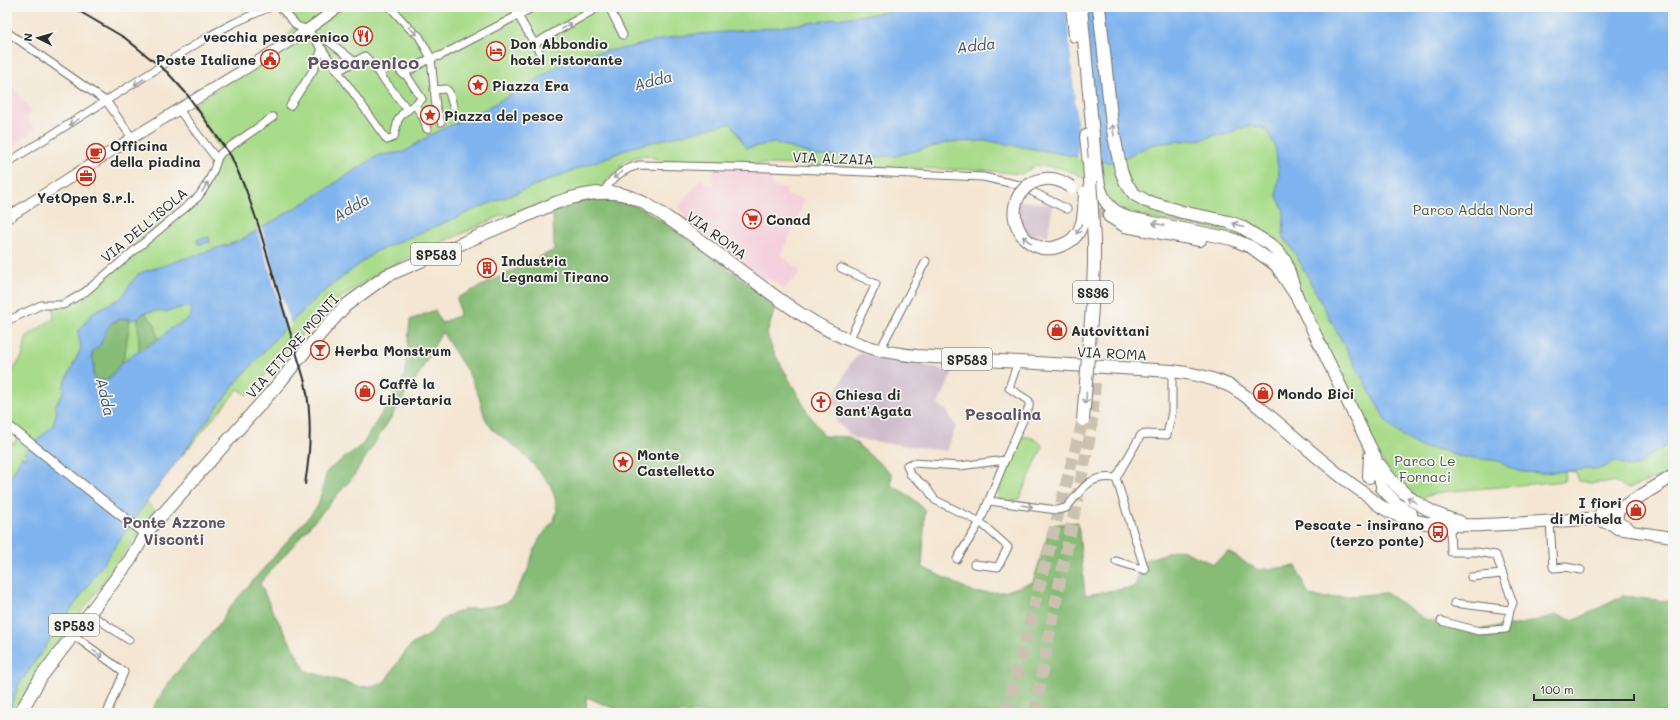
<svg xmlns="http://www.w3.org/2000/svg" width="1680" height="720" viewBox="0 0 1680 720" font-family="Mali,sans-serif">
	<rect width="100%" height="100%" fill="#f6f6f2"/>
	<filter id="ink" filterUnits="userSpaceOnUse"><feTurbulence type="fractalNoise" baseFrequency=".025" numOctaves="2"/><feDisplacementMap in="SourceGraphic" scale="8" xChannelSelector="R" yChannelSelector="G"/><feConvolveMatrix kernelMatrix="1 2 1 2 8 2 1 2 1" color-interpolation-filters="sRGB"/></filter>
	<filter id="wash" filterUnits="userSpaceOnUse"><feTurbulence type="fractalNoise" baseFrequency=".012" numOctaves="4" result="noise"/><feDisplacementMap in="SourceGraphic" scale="16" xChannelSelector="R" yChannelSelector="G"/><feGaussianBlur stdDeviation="0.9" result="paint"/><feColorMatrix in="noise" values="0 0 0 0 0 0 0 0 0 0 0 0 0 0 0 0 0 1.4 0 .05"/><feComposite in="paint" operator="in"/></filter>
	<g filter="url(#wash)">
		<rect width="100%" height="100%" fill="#f4e6d2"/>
		<g fill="#f4cfdc">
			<polygon points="7,79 32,112 27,117 35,129 7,151"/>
			<polygon points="714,170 772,170 772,187 785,188 786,195 804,199 797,222 780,254 801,272 784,289 773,280 762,278 701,234 698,225 689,223 683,217 684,213 679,208 682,201 702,178 706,185 713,185 715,182 713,182"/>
		</g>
		<g fill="#d0bdcc">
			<polygon points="1012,200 1049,204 1052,207 1048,236 1038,234 1029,244"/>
			<polygon points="861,352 953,372 938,405 946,410 956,426 947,451 855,439 836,421 837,409 832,400 850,364"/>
		</g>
		<g fill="#a9dc8a" stroke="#6a845a">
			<polygon points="279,7 514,7 519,13 530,7 1673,7 1673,472 1629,488 1612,482 1591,483 1579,481 1576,472 1566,471 1564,481 1442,492 1417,499 1399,486 1375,450 1280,273 1237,237 1206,227 1156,220 1126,212 1113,204 1100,187 1075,173 1061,168 1036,165 1022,174 981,170 662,161 646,155 628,159 619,167 626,167 611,175 602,187 510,216 505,214 384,269 329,305 247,395 238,389 145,500 156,511 57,645 17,713 7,713 7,442 14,444 19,432 7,425 7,380 23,355 26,337 54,318 53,305 98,278 152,228 210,186 220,149 193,105 284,44 296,22"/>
			<path d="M 1021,435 L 1023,437 C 1031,436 1037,440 1043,446 L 1019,499 L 1012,501 L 997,499 L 1007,466 Z"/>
		</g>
		<g fill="#86bc76" stroke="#587450" fill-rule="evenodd">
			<path d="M 596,199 L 619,200 L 645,210 L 691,241 L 776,305 L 767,333 L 772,349 L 808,413 L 824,436 L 849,437 L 892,474 L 891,485 L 910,496 L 925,510 L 922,567 L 976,593 L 1004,592 L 1033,582 L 1051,525 L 1078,522 L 1085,595 L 1135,587 L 1143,561 L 1179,549 L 1213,564 L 1228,552 L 1258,570 L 1296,566 L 1309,596 L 1326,598 L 1386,593 L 1425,619 L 1475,630 L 1522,624 L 1557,615 L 1575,620 L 1623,596 L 1673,602 L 1673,713 L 625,713 L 586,697 L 587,713 L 150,713 L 171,679 L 216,628 L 231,606 L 318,506 L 327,471 L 363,444 L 405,375 L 410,320 L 435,310 L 441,323 L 460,315 L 457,298 L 554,250 L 553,211 L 575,203 ZM 442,332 L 469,374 L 479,397 L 485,418 L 492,429 L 518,449 L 533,464 L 550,484 L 555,498 L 557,510 L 554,520 L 540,538 L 533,553 L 527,572 L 513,596 L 506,603 L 495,606 L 467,609 L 452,614 L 439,622 L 432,633 L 411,645 L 406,651 L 385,681 L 379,685 L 362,687 L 306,671 L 270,606 L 260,583 L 353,477 L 420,372 Z"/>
			<polygon points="143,313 146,314 155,324 158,340 139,352 138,319"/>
			<path d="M 124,318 L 130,320 C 128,330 126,355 122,362 C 117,372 107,383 96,380 L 93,376 L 94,366 L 91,358 L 93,351 L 101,344 L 107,327 L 111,323 Z"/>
		</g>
		<g fill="#80b4ee" stroke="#56708c" fill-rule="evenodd">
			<path d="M 922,7 L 1673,7 L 1673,443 L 1653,453 L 1639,465 L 1631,467 L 1614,461 L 1603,468 L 1543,473 L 1522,472 L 1506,466 L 1499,461 L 1457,456 L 1441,450 L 1420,447 L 1399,434 L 1386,421 L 1337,332 L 1296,255 L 1283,236 L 1284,211 L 1277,196 L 1277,188 L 1279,175 L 1275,147 L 1271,138 L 1266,130 L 1260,127 L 1251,126 L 1238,129 L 1225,135 L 1215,135 L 1203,139 L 1153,144 L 1113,163 L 989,141 L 950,142 L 896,156 L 874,157 L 816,156 L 775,143 L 746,148 L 731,123 L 633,147 L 498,200 L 375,252 L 322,293 L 284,329 L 235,384 L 139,512 L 18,686 L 9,713 L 7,713 L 7,484 L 22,456 L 26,459 L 28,457 L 24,453 L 53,425 L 57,410 L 55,406 L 65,390 L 63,387 L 81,348 L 78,332 L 93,312 L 118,300 L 124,294 L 132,281 L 140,273 L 239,241 L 307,201 L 379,155 L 404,152 L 430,135 L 485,109 L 525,87 L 574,56 L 626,48 L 677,36 L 771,28 ZM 185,307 L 191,308 C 194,322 177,323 169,330 C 156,343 139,350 124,361 C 117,366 114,375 108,379 C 104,381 100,381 96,380 L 93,376 L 94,364 L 92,355 C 93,349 99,348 101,343 C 106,333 108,320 122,319 C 128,318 132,320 138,319 L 143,313 L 155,311 L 164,312 Z"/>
			<polygon points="209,237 210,242 198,244 197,239"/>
		</g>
		<g fill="#f4e6d2">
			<polygon points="1066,7 1085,7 1094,122 1101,163 1078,159 1078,130"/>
			<polygon points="261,226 291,326 287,329 257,229"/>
		</g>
	</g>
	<g filter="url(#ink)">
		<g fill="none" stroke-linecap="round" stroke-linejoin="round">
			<g stroke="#ccc1b1" stroke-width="12" stroke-dasharray="12 6" stroke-linecap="butt">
				<polyline points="1085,198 1109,216"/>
				<polyline points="1006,713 1083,420"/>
				<polyline points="1035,713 1047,645 1091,431 1095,383"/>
			</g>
			<defs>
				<g id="minor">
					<polyline points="280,7 297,26 308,30 322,49 387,140 394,137 398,120 402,114 422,99 405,73"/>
					<polyline points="390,7 410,29 419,36 431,58 436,107 441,122"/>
					<polyline points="513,7 540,53"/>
					<polyline points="609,7 623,35"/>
					<polyline points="7,32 107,102 132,138"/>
					<polyline points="314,38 328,41 354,61"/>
					<polyline points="534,44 599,7"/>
					<polyline points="338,71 365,56 408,110"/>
					<polyline points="379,74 394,64 403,74 431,58 440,56 534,7"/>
					<polyline points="434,90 446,89 449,92 453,106"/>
					<polyline points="415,105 423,117 427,129"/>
					<polyline points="290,106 314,69 322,49"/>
					<polyline points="179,110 216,158"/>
					<polyline points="423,117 437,111"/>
					<polyline points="7,163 209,36 234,23 270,7"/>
					<path d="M 603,193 C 612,178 622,169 640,165 L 771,168 L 983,177 L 1019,185 L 1067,209"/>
					<polyline points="841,268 876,284 849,340"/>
					<path d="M 7,321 L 41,305 L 63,305 L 85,292 L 198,197 C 205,188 210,179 214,169 C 217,162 216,158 221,153 L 273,117"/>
					<polyline points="880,350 926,261"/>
					<polyline points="1005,460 960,466 913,463 907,465 910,474 926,487 935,500 980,522 1005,460 1029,407 1029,401 1009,388 1018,362"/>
					<path d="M 989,501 L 1057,510 L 1066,508 C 1082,490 1088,474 1116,478"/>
					<polyline points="1550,522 1553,567 1554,568 1566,567 1581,570"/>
					<polyline points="1450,526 1451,552 1477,552 1496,555 1513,603 1510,610 1454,603"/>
					<polyline points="957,559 980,522 1008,547 998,567 974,564"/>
					<polyline points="1116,561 1145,570 1116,478 1141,435 1147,434 1167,435 1172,412 1172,371"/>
					<polyline points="1471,577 1502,574"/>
					<polyline points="89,613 129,640"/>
					<polyline points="1441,621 1479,631 1506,629 1510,610"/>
					<polyline points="73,635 124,672 107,713"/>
				</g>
				<polyline id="tertiary" points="7,425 145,534"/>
				<g id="secondary">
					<polyline points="7,218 132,138 297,37 339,7"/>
					<polyline points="1616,518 1618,522 1629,528"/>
					<polyline points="1609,523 1617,529 1673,537"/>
				</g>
				<g id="primary">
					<polyline points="1099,7 1112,125 1121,171 1126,183 1134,194 1146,201 1182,212 1229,222 1240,226 1271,245 1277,251 1285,260 1297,297 1365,437 1375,457 1381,482"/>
					<path d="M 1380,465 C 1399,494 1426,513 1460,522"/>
					<polyline points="1369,477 1370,456"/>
					<polyline points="1382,488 1398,505 1411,514"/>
					<path d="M 1369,497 C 1405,531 1458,526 1505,524 C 1537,523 1569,520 1602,518"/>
					<circle cx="1609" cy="515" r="8"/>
					<polyline points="1616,511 1673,476"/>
					<path d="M 20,713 L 41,677 L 130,560 L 145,534 L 280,382 L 306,350 L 345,306 L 386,276 L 558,202 C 578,195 600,190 621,194 C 646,200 667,218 689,233 C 743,269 799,323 860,344 C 878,351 898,354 917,356 L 1172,371 C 1191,373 1210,377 1228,385 C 1244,393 1258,406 1272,418 C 1302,443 1331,471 1364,493"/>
				</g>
				<g id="trunk">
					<polyline points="1072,7 1075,36"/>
					<polyline points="1081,7 1094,146"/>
					<polyline points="1086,136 1089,164"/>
					<path d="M 1096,164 C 1098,189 1102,208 1128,218 L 1232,239 L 1251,247 L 1276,265 L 1297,297"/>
					<polyline points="1109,216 1125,226 1200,240"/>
				</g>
			</defs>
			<use href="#minor" stroke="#716c65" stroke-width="9"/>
			<use href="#tertiary" stroke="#716c65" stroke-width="11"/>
			<use href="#secondary" stroke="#716c65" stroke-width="12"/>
			<use href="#primary" stroke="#716c65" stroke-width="14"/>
			<use href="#trunk" stroke="#716c65" stroke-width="14"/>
			<use href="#minor" stroke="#fff" stroke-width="7"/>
			<use href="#tertiary" stroke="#fff" stroke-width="9"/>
			<use href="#secondary" stroke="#fff" stroke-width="10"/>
			<use href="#primary" stroke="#fff" stroke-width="12"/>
			<use href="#trunk" stroke="#fff" stroke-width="12"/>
			<path stroke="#2b2b2b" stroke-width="2" d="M 72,7 L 125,38 L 167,72 L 186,93 L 231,156 L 246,190 L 258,224 L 305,382 C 312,416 311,449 305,484"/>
			<defs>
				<g id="trunk-bridge">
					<polyline points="1093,136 1096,175"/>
					<path d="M 1071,187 C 1060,179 1047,176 1034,182 C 994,202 1022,263 1062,245 C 1071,242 1078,235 1081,226 C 1085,216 1084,203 1085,193"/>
					<polyline points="1083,420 1092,307 1094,265 1094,240 1089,164"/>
				</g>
			</defs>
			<use href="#trunk-bridge" stroke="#716c65" stroke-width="14" stroke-linecap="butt"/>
			<use href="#trunk-bridge" stroke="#fff" stroke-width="12"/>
		</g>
		<defs><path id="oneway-shaft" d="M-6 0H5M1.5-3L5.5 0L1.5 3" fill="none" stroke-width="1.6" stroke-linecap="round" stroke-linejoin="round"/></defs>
		<g stroke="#a0a0a0">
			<use href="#oneway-shaft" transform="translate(567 26) rotate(-30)"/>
			<use href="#oneway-shaft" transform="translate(413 31) rotate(41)"/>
			<use href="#oneway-shaft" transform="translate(139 82) rotate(147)"/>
			<use href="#oneway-shaft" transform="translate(74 122) rotate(149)"/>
			<use href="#oneway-shaft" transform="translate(1113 130) rotate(-100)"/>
			<use href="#oneway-shaft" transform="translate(618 175) rotate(144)"/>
			<use href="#oneway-shaft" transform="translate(205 187) rotate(-59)"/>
			<use href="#oneway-shaft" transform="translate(1158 224) rotate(-168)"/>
			<use href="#oneway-shaft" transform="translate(1238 225) rotate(-158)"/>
			<use href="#oneway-shaft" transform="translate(1079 229) rotate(118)"/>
			<use href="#oneway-shaft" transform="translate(1027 240) rotate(-141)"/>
			<use href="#oneway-shaft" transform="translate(1086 398) rotate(95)"/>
			<use href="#oneway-shaft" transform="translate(1412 500) rotate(-146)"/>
			<use href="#oneway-shaft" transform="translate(1027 506) rotate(7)"/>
			<use href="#oneway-shaft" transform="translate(98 654) rotate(36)"/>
		</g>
	</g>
	<defs>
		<symbol id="restaurant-ring" viewBox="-11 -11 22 22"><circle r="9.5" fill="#f6f6f2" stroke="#c8321e" stroke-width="1.5"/><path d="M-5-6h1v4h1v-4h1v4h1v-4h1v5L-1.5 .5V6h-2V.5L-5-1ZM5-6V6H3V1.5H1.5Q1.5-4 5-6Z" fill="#c8321e"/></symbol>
		<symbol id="hotel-ring" viewBox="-11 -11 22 22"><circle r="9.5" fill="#f6f6f2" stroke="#c8321e" stroke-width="1.5"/><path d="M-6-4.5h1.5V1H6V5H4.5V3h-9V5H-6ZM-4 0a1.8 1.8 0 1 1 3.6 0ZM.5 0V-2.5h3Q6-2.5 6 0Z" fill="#c8321e"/></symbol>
		<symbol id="civic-ring" viewBox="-11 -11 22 22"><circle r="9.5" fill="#f6f6f2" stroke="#c8321e" stroke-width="1.5"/><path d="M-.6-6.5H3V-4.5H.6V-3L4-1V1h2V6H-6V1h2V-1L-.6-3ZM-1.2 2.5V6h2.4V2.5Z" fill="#c8321e"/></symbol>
		<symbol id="sight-ring" viewBox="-11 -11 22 22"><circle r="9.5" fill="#f6f6f2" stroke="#c8321e" stroke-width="1.5"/><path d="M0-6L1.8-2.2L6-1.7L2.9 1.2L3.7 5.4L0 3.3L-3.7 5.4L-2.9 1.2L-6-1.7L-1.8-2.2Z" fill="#c8321e"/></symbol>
		<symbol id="cafe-ring" viewBox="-11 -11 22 22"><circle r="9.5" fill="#f6f6f2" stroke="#c8321e" stroke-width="1.5"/><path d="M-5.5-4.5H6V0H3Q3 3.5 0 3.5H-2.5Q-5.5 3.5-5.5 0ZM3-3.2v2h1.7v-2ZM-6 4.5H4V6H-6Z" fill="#c8321e"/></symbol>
		<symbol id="office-ring" viewBox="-11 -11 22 22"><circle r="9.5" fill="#f6f6f2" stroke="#c8321e" stroke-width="1.5"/><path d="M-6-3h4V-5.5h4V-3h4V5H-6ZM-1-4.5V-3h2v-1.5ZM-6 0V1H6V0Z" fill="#c8321e"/></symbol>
		<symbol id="supermarket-ring" viewBox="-11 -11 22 22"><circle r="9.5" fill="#f6f6f2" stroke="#c8321e" stroke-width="1.5"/><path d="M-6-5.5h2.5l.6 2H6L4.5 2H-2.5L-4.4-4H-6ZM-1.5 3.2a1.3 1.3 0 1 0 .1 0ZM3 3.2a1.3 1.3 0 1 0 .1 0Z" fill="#c8321e"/></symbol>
		<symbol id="building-ring" viewBox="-11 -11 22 22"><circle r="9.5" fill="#f6f6f2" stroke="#c8321e" stroke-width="1.5"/><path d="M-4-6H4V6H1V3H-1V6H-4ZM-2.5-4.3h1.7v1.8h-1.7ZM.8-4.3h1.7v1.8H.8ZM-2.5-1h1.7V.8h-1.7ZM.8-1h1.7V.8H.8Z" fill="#c8321e"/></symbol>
		<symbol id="shop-ring" viewBox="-11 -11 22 22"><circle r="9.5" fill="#f6f6f2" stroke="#c8321e" stroke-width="1.5"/><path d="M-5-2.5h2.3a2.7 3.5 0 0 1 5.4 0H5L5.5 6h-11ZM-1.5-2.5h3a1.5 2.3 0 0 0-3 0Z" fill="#c8321e"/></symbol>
		<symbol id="bar-ring" viewBox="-11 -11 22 22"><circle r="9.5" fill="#f6f6f2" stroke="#c8321e" stroke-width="1.5"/><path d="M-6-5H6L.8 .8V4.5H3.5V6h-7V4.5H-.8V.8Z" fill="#c8321e"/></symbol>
		<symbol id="church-ring" viewBox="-11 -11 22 22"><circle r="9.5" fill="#f6f6f2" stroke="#c8321e" stroke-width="1.5"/><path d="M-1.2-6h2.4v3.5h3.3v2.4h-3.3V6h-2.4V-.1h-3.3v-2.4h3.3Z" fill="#c8321e"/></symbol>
		<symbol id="bus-ring" viewBox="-11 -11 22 22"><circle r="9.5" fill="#f6f6f2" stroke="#c8321e" stroke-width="1.5"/><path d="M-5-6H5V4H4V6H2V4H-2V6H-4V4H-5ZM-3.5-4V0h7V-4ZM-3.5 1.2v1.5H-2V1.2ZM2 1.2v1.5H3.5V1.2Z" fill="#c8321e"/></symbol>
	</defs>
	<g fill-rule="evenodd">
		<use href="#restaurant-ring" x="352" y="25" width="22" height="22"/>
		<use href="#hotel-ring" x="485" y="40" width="22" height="22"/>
		<use href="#civic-ring" x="259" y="48" width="22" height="22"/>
		<use href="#sight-ring" x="467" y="74" width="22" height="22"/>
		<use href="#sight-ring" x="419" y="104" width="22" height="22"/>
		<use href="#cafe-ring" x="85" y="142" width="22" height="22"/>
		<use href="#office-ring" x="75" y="165" width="22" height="22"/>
		<use href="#supermarket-ring" x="741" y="208" width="22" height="22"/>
		<use href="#building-ring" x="476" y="257" width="22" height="22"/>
		<use href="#shop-ring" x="1046" y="319" width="22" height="22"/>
		<use href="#bar-ring" x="309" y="339" width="22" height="22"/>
		<use href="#shop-ring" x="354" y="380" width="22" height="22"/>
		<use href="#shop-ring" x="1252" y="382" width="22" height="22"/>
		<use href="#church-ring" x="810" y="391" width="22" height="22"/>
		<use href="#sight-ring" x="612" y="451" width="22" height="22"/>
		<use href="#shop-ring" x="1625" y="499" width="22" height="22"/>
		<use href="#bus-ring" x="1427" y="521" width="22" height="22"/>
	</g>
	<g text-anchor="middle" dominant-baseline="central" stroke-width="3.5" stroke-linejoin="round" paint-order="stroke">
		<g fill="#f6f6f2" stroke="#686867" stroke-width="1">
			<rect x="411" y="243" width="50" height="22" rx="3"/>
			<rect x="1073" y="281" width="40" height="22" rx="3"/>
			<rect x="942" y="348" width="50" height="22" rx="3"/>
			<rect x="49" y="614" width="50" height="22" rx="3"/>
		</g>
		<g font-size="13" font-weight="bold" fill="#2b2b2b">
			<text x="436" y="254">SP583</text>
			<text x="1093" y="292">SS36</text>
			<text x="967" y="359">SP583</text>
			<text x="74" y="625">SP583</text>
		</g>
		<g font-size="14" font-weight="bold" fill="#2b2b2b" stroke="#f6f6f2" text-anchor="start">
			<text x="349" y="36" text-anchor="end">vecchia pescarenico</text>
			<text x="510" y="43">Don Abbondio<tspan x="510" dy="16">hotel ristorante</tspan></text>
			<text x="256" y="59" text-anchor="end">Poste Italiane</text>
			<text x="492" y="85">Piazza Era</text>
			<text x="444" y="115">Piazza del pesce</text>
			<text x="110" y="145">Officina<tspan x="110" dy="16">della piadina</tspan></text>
			<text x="86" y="197" text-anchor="middle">YetOpen S.r.l.</text>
			<text x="766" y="219">Conad</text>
			<text x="501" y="260">Industria<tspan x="501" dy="16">Legnami Tirano</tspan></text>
			<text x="1071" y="330">Autovittani</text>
			<text x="334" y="350">Herba Monstrum</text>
			<text x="379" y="383">Caffè la<tspan x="379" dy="16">Libertaria</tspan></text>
			<text x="1277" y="393">Mondo Bici</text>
			<text x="835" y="394">Chiesa di<tspan x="835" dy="16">Sant'Agata</tspan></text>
			<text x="637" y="454">Monte<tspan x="637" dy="16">Castelletto</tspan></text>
			<text x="1622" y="502" text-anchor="end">I fiori<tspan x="1622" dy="16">di Michela</tspan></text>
			<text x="1424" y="524" text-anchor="end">Pescate - insirano<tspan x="1424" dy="16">(terzo ponte)</tspan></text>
		</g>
		<g font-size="14" fill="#2b2b2b" stroke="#f6f6f2">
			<text transform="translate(833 158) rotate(2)">VIA ALZAIA</text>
			<text transform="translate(144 225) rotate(-40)">VIA DELL'ISOLA</text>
			<text transform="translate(717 235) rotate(36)">VIA ROMA</text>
			<text transform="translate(292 346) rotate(-49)">VIA ETTORE MONTI</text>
			<text transform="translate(1112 353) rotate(3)">VIA ROMA</text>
		</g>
		<g font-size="14" fill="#4a5743" stroke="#f6f6f2">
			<text x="1473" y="209">Parco Adda Nord</text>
			<text x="1425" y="460">Parco Le<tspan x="1425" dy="16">Fornaci</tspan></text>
		</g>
		<g font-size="15" font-style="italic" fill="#445466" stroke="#f6f6f2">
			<text transform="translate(976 45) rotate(-7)">Adda</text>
			<text transform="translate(653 80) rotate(-14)">Adda</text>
			<text transform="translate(351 207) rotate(-30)">Adda</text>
			<text transform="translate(106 397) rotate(77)">Adda</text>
		</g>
		<g font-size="15" font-weight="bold" fill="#5e5264" stroke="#f6f6f2">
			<text x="174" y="522">Ponte Azzone<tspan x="174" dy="17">Visconti</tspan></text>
		</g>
		<g font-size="16" font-weight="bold" fill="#5e5264" stroke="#f6f6f2">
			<text x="1003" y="413">Pescalina</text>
		</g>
		<g font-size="18" font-weight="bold" fill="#5e5264" stroke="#f6f6f2">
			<text x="363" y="62">Pescarenico</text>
		</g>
	</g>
	<rect width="1680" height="720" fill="none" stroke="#f6f6f2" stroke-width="24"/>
	<g transform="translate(38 38) rotate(275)" stroke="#f6f6f2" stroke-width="3" paint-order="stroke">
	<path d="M0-3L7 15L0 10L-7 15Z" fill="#2b2b2b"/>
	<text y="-6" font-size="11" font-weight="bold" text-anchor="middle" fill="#2b2b2b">N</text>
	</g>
	<path d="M1534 694v6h100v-6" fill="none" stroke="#2b2b2b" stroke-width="2"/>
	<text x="1540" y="694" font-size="12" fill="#2b2b2b" stroke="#f6f6f2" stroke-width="3" paint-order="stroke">100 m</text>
</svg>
